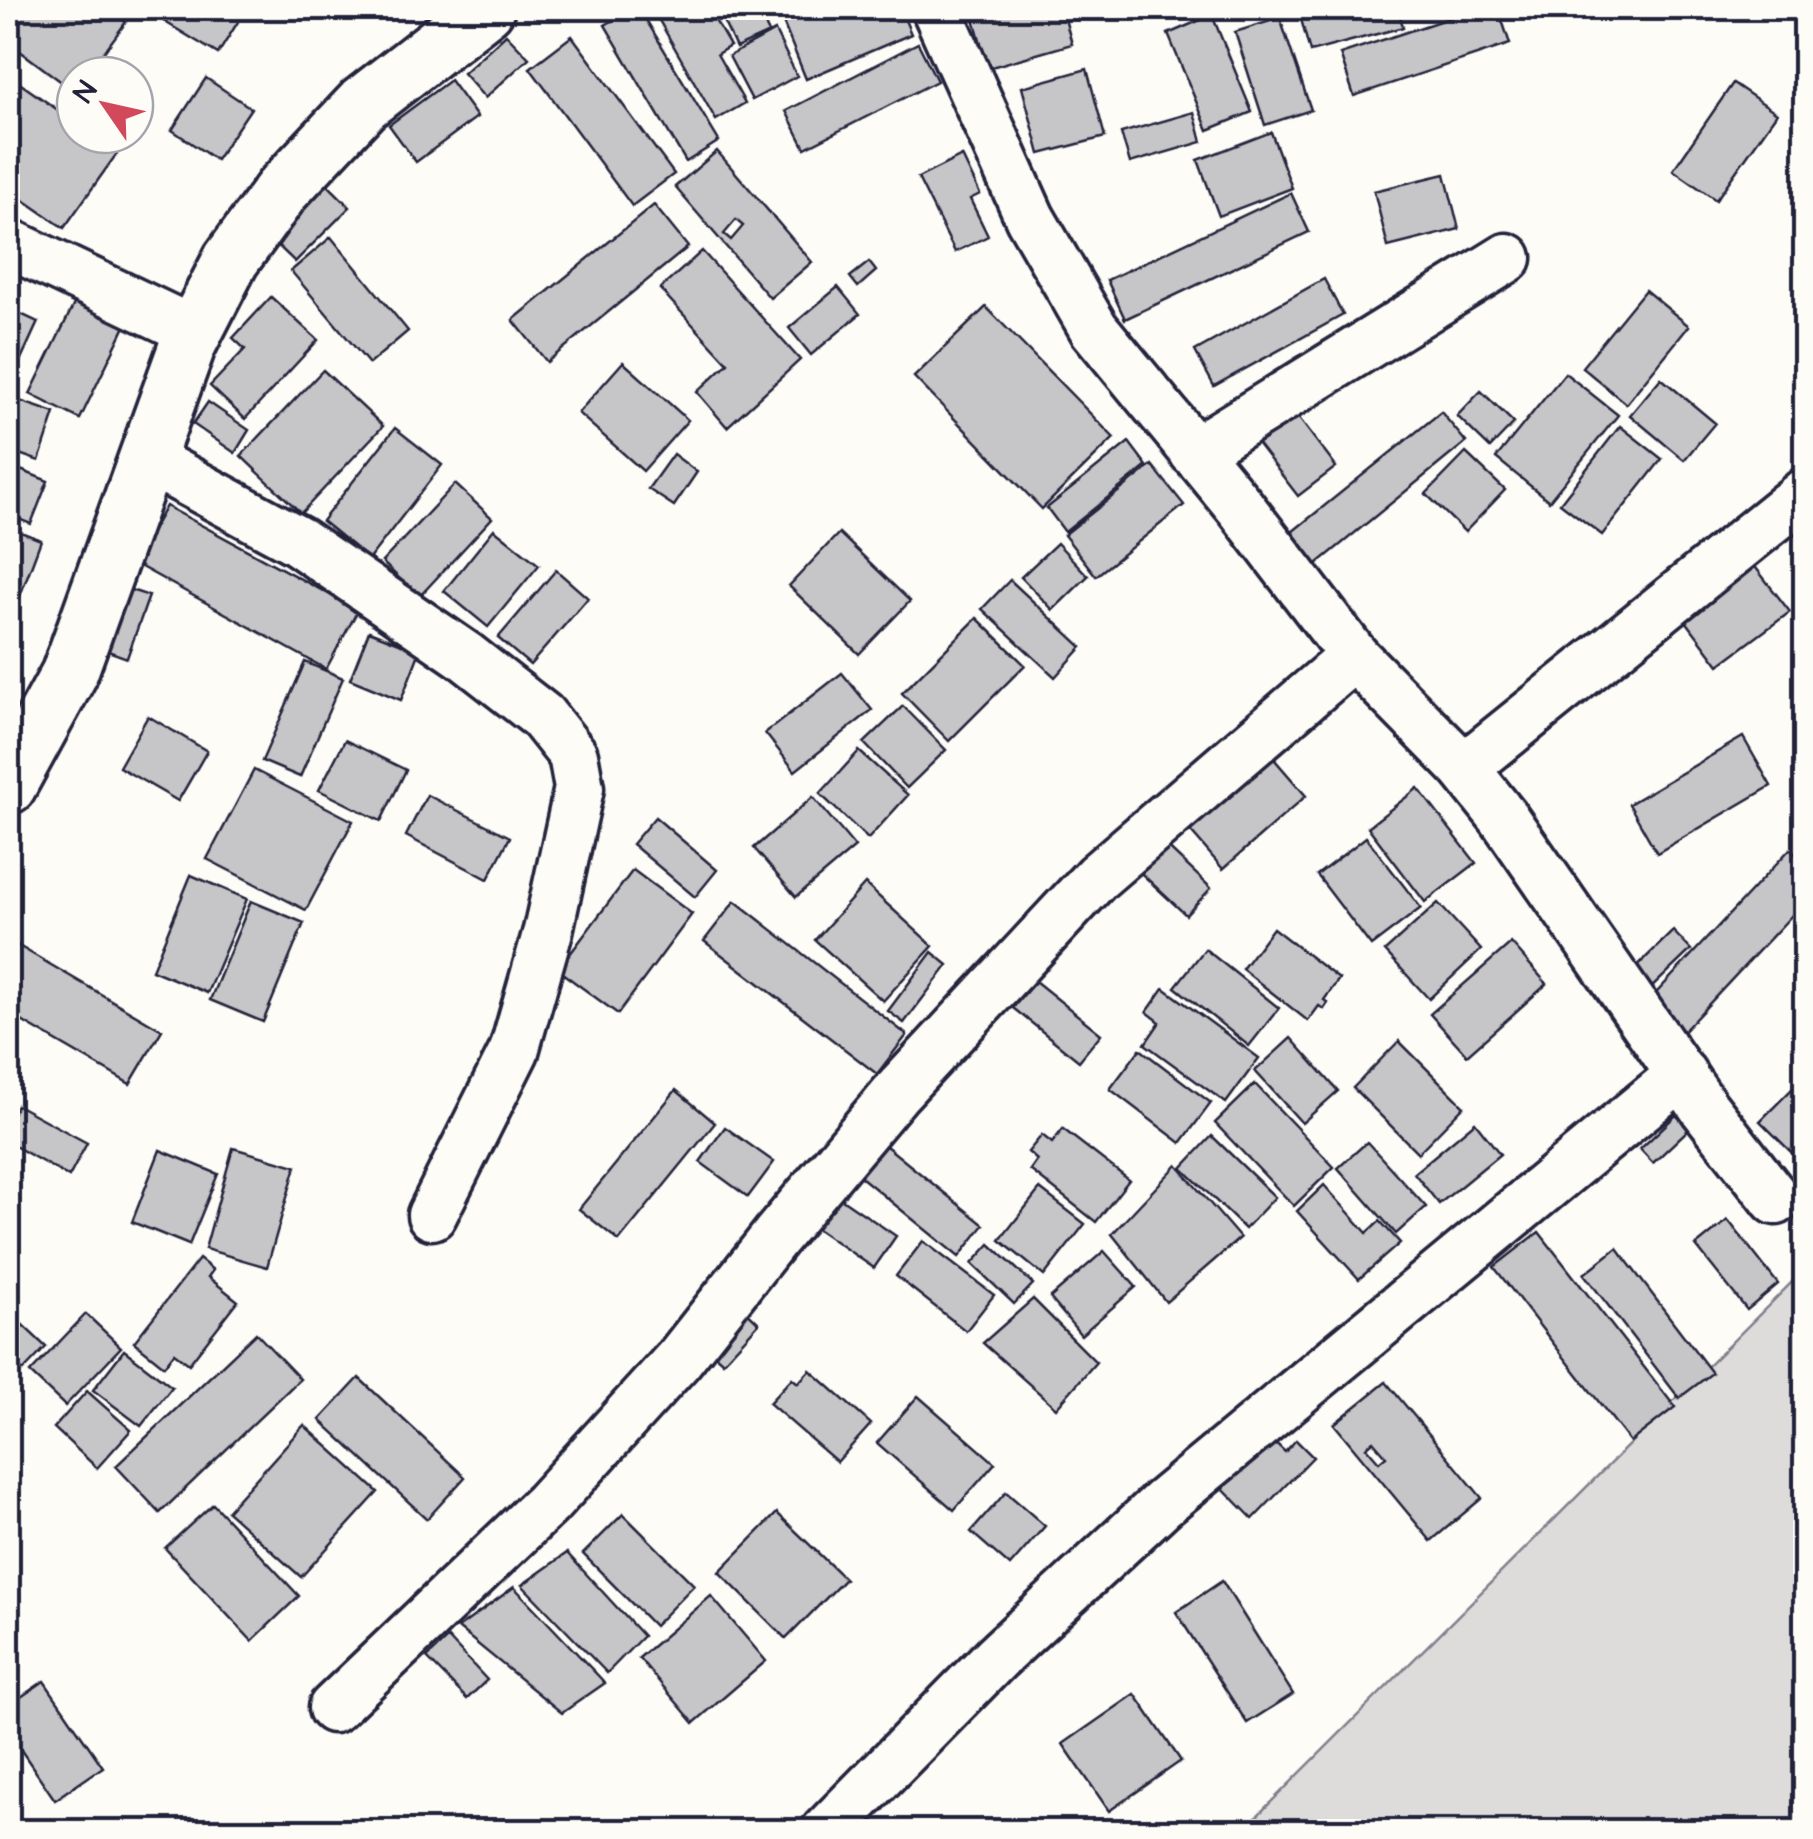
<svg xmlns="http://www.w3.org/2000/svg" width="1813" height="1839" viewBox="0 0 1813 1839" font-family="'Architects Daughter',sans-serif">
	<rect width="100%" height="100%" fill="#fdfcf7"/>
	<filter id="ink" filterUnits="userSpaceOnUse"><feTurbulence type="fractalNoise" baseFrequency=".01" numOctaves="2"/><feDisplacementMap in="SourceGraphic" scale="20" xChannelSelector="R" yChannelSelector="G"/><feConvolveMatrix kernelMatrix="1 2 1 2 8 2 1 2 1" color-interpolation-filters="sRGB"/></filter>
	<g filter="url(#ink)">
		<polygon fill="#dddcdb" stroke="#807f8b" stroke-width="2.5" points="1805,1269 1805,1831 1241,1832"/>
		<g fill="#c6c6c8" stroke="#22223b" stroke-width="2.5" fill-rule="evenodd">
			<polygon points="8,8 107,8 126,22 87,75 75,75 75,92 8,42"/>
			<polygon points="142,8 243,8 246,9 218,54"/>
			<polygon points="635,8 639,8 719,141 686,162 605,25"/>
			<polygon points="652,8 708,8 730,46 717,54 745,103 716,120"/>
			<polygon points="717,8 757,8 769,33 736,48"/>
			<polygon points="811,8 900,8 911,34 806,79 782,20"/>
			<polygon points="971,8 1062,8 1072,44 988,68"/>
			<polygon points="1298,8 1398,8 1403,27 1310,52"/>
			<polygon points="1479,8 1498,8 1510,44 1354,96 1340,54"/>
			<polygon points="1212,15 1252,112 1208,130 1168,34"/>
			<polygon points="1280,18 1311,110 1265,125 1235,32"/>
			<polygon points="775,31 797,76 752,100 729,56"/>
			<polygon points="506,34 529,58 485,98 463,73"/>
			<polygon points="572,36 674,174 632,206 530,68"/>
			<polygon points="918,43 937,81 805,148 786,111"/>
			<polygon points="1087,69 1105,137 1040,154 1022,87"/>
			<polygon points="8,75 75,122 75,135 94,135 118,152 64,228 8,189"/>
			<polygon points="206,78 251,108 216,160 172,130"/>
			<polygon points="450,80 477,117 416,162 389,125"/>
			<polygon points="1733,83 1777,113 1716,200 1673,170"/>
			<polygon points="1194,112 1202,142 1130,163 1121,133"/>
			<polygon points="1271,132 1292,188 1219,216 1198,160"/>
			<path d="M 717,151 L 812,262 L 770,298 L 675,187 ZM 736,220 L 743,226 L 731,240 L 724,234 Z"/>
			<polygon points="962,156 980,194 970,199 988,236 955,252 918,178"/>
			<polygon points="1445,174 1459,229 1388,247 1374,191"/>
			<polygon points="324,181 350,207 295,262 268,236"/>
			<polygon points="1291,193 1309,232 1125,319 1107,280"/>
			<polygon points="654,205 688,247 547,362 513,320"/>
			<polygon points="331,237 408,331 369,364 291,271"/>
			<polygon points="702,251 800,360 727,427 697,392 728,363 660,289"/>
			<polygon points="869,262 876,271 858,287 850,277"/>
			<polygon points="1324,279 1343,315 1214,386 1195,351"/>
			<polygon points="838,287 860,314 811,355 789,328"/>
			<polygon points="1645,290 1689,326 1626,404 1582,367"/>
			<polygon points="271,297 318,340 245,419 210,386 245,349 233,338"/>
			<polygon points="77,298 127,322 80,419 30,394"/>
			<polygon points="986,307 1114,438 1042,509 914,377"/>
			<polygon points="8,308 38,322 10,383 8,381"/>
			<polygon points="623,362 688,420 643,471 578,413"/>
			<polygon points="323,370 383,426 301,513 241,456"/>
			<polygon points="1565,373 1618,415 1549,501 1496,458"/>
			<polygon points="1661,378 1715,423 1684,460 1630,415"/>
			<polygon points="1481,391 1514,423 1490,448 1457,416"/>
			<polygon points="8,397 55,413 39,461 8,450"/>
			<polygon points="208,402 249,430 235,453 193,424"/>
			<polygon points="1292,409 1336,467 1298,496 1254,439"/>
			<polygon points="1441,412 1466,442 1312,568 1287,536"/>
			<polygon points="1620,426 1662,459 1602,535 1560,503"/>
			<polygon points="395,428 442,465 369,559 322,521"/>
			<polygon points="1129,442 1147,466 1065,532 1047,508"/>
			<polygon points="1466,453 1505,490 1465,532 1426,494"/>
			<polygon points="673,454 697,472 674,506 648,489"/>
			<polygon points="8,465 48,481 31,524 8,515"/>
			<polygon points="1152,465 1184,505 1096,576 1064,535"/>
			<polygon points="455,484 492,518 419,597 382,562"/>
			<polygon points="166,506 358,610 326,669 134,563"/>
			<polygon points="8,527 41,540 14,612 8,609"/>
			<polygon points="494,529 539,565 488,627 444,591"/>
			<polygon points="839,533 910,601 859,654 789,586"/>
			<polygon points="1057,543 1088,576 1053,610 1021,577"/>
			<polygon points="1753,564 1790,612 1719,665 1683,617"/>
			<polygon points="556,570 588,598 530,665 498,638"/>
			<polygon points="1010,580 1082,647 1055,677 982,609"/>
			<polygon points="119,586 149,596 127,658 97,647"/>
			<polygon points="977,618 1025,665 949,741 902,693"/>
			<polygon points="369,631 420,651 401,700 350,679"/>
			<polygon points="305,662 343,678 300,777 262,761"/>
			<polygon points="842,673 872,710 795,771 765,733"/>
			<polygon points="903,706 946,750 907,788 864,743"/>
			<polygon points="148,716 207,751 178,801 119,767"/>
			<polygon points="1743,737 1771,786 1657,853 1629,804"/>
			<polygon points="345,740 406,770 381,821 319,790"/>
			<polygon points="1262,745 1306,796 1223,869 1179,818"/>
			<polygon points="859,751 908,795 868,839 820,794"/>
			<polygon points="254,770 353,821 306,910 207,859"/>
			<polygon points="1418,788 1476,863 1425,902 1368,827"/>
			<polygon points="427,795 510,837 488,879 406,836"/>
			<polygon points="813,797 855,847 796,897 754,848"/>
			<polygon points="655,817 717,870 695,897 632,844"/>
			<polygon points="1157,837 1211,888 1186,915 1131,864"/>
			<polygon points="1366,837 1421,908 1371,946 1317,875"/>
			<polygon points="1790,849 1806,864 1806,900 1680,1035 1647,1003"/>
			<polygon points="633,870 692,914 618,1014 558,970"/>
			<polygon points="191,875 247,899 207,993 152,970"/>
			<polygon points="865,884 933,946 883,1001 815,940"/>
			<polygon points="251,901 304,923 263,1022 210,1000"/>
			<polygon points="735,901 907,1035 877,1074 704,941"/>
			<polygon points="1438,903 1481,950 1429,999 1385,951"/>
			<polygon points="1273,928 1339,979 1324,1000 1328,1003 1324,1009 1319,1006 1308,1021 1242,969"/>
			<polygon points="1673,931 1691,950 1644,995 1626,977"/>
			<polygon points="1511,943 1547,984 1467,1055 1430,1014"/>
			<polygon points="17,945 162,1030 130,1084 8,1013 8,961"/>
			<polygon points="1205,949 1279,1008 1249,1046 1175,987"/>
			<polygon points="932,952 948,965 904,1023 888,1011"/>
			<polygon points="1035,981 1101,1034 1079,1061 1013,1008"/>
			<polygon points="1164,988 1259,1058 1226,1103 1145,1044 1160,1022 1147,1012"/>
			<polygon points="1291,1038 1338,1091 1302,1123 1255,1071"/>
			<polygon points="1399,1041 1464,1106 1418,1153 1353,1088"/>
			<polygon points="1140,1049 1211,1103 1181,1143 1110,1089"/>
			<polygon points="1806,1075 1806,1154 1799,1160 1760,1121"/>
			<polygon points="1255,1084 1334,1167 1294,1206 1215,1123"/>
			<polygon points="676,1090 715,1123 619,1241 579,1209"/>
			<polygon points="17,1105 87,1143 69,1177 8,1142 8,1122"/>
			<polygon points="1676,1115 1689,1129 1653,1163 1640,1149"/>
			<polygon points="1475,1122 1500,1154 1439,1204 1414,1173"/>
			<polygon points="725,1127 774,1162 748,1197 700,1162"/>
			<polygon points="1063,1129 1129,1180 1096,1222 1030,1170 1037,1160 1028,1152 1042,1135 1052,1143"/>
			<polygon points="870,1133 984,1225 959,1257 845,1164"/>
			<polygon points="1212,1136 1275,1197 1245,1229 1182,1168"/>
			<polygon points="1367,1142 1426,1207 1396,1234 1338,1168"/>
			<polygon points="233,1148 296,1166 267,1267 205,1249"/>
			<polygon points="160,1150 218,1174 189,1245 132,1222"/>
			<polygon points="1177,1165 1240,1238 1166,1302 1112,1234"/>
			<polygon points="1324,1185 1367,1233 1380,1221 1400,1243 1359,1279 1297,1211"/>
			<polygon points="1040,1189 1085,1224 1044,1276 1000,1240"/>
			<polygon points="836,1195 896,1236 874,1268 814,1227"/>
			<polygon points="1728,1220 1778,1284 1747,1310 1696,1246"/>
			<polygon points="1539,1232 1675,1407 1630,1442 1494,1267"/>
			<polygon points="923,1241 994,1295 966,1331 896,1276"/>
			<polygon points="990,1244 1033,1284 1014,1304 972,1264"/>
			<polygon points="1617,1248 1712,1373 1679,1398 1584,1274"/>
			<polygon points="1104,1251 1136,1287 1081,1335 1050,1298"/>
			<polygon points="199,1259 213,1270 208,1277 238,1301 189,1364 174,1353 164,1366 134,1342"/>
			<polygon points="1033,1299 1096,1362 1056,1408 983,1343"/>
			<polygon points="740,1305 759,1323 723,1362 704,1345"/>
			<polygon points="8,1311 46,1347 23,1371 8,1357"/>
			<polygon points="86,1314 121,1347 65,1406 30,1373"/>
			<polygon points="256,1333 300,1379 160,1513 116,1466"/>
			<polygon points="124,1350 172,1387 141,1426 93,1390"/>
			<polygon points="810,1370 871,1424 837,1462 769,1403 792,1378 798,1383"/>
			<polygon points="359,1378 465,1477 427,1519 320,1420"/>
			<path d="M 1386,1382 L 1482,1498 L 1431,1541 L 1334,1424 ZM 1373,1441 L 1386,1456 L 1379,1462 L 1366,1447 Z"/>
			<polygon points="87,1391 131,1430 97,1468 54,1428"/>
			<polygon points="918,1396 995,1463 954,1510 877,1443"/>
			<polygon points="304,1425 378,1492 301,1577 227,1511"/>
			<polygon points="1265,1433 1285,1452 1296,1440 1313,1457 1253,1519 1217,1482"/>
			<polygon points="1006,1492 1045,1526 1010,1566 971,1532"/>
			<polygon points="213,1504 299,1596 252,1641 165,1548"/>
			<polygon points="777,1513 845,1579 786,1639 719,1572"/>
			<polygon points="623,1514 694,1585 654,1626 583,1554"/>
			<polygon points="567,1553 643,1636 607,1673 522,1585"/>
			<polygon points="1222,1581 1293,1694 1247,1723 1176,1612"/>
			<polygon points="514,1587 605,1683 562,1713 458,1628"/>
			<polygon points="711,1596 766,1661 694,1723 639,1658"/>
			<polygon points="448,1638 487,1680 467,1699 427,1658"/>
			<polygon points="44,1681 103,1767 55,1800 8,1731 8,1706"/>
			<polygon points="1135,1694 1181,1761 1109,1811 1063,1744"/>
			<polygon points="214,1817 225,1832 195,1832"/>
			<polygon points="303,1819 312,1832 286,1832"/>
		</g>
		<g fill="none" stroke-linecap="round" stroke-linejoin="round">
			<defs>
				<g id="minor">
					<polyline points="936,8 1030,218 1094,329 1241,508 1354,656 1464,768 1503,817 1705,1109 1776,1200"/>
					<polyline points="8,243 195,332"/>
					<polyline points="1194,452 1507,258"/>
					<polyline points="149,460 298,541 464,655 542,716 573,755 579,788 548,931 514,1051 432,1215"/>
					<polyline points="1464,768 1806,492"/>
					<polyline points="333,1708 547,1504 679,1359 776,1236 895,1094 1097,877 1354,656"/>
					<polyline points="825,1832 997,1657 1162,1504 1682,1074"/>
				</g>
				<polyline id="tertiary" points="8,786 69,674 188,344 231,260 282,190 363,104 486,8"/>
			</defs>
			<use href="#minor" stroke="#22223b" stroke-width="55"/>
			<use href="#tertiary" stroke="#22223b" stroke-width="62"/>
			<use href="#minor" stroke="#fdfcf7" stroke-width="48"/>
			<use href="#tertiary" stroke="#fdfcf7" stroke-width="55"/>
		</g>
	</g>
	<rect width="1813" height="1839" fill="none" stroke="#fdfcf7" stroke-width="40"/>
	<rect x="20" y="20" width="1773" height="1799" fill="none" stroke="#22223b" stroke-width="4" filter="url(#ink)"/>
	<g transform="translate(105 105) rotate(304)"><circle r="48" fill="#fdfcf7" stroke="#a5a5ac" stroke-width="2.5"/>
	<path d="M0-8L18 38L0 25L-18 38Z" fill="#d1495b"/>
	<text y="-15" font-size="28" font-weight="bold" text-anchor="middle" fill="#22223b">N</text>
	</g>
</svg>
